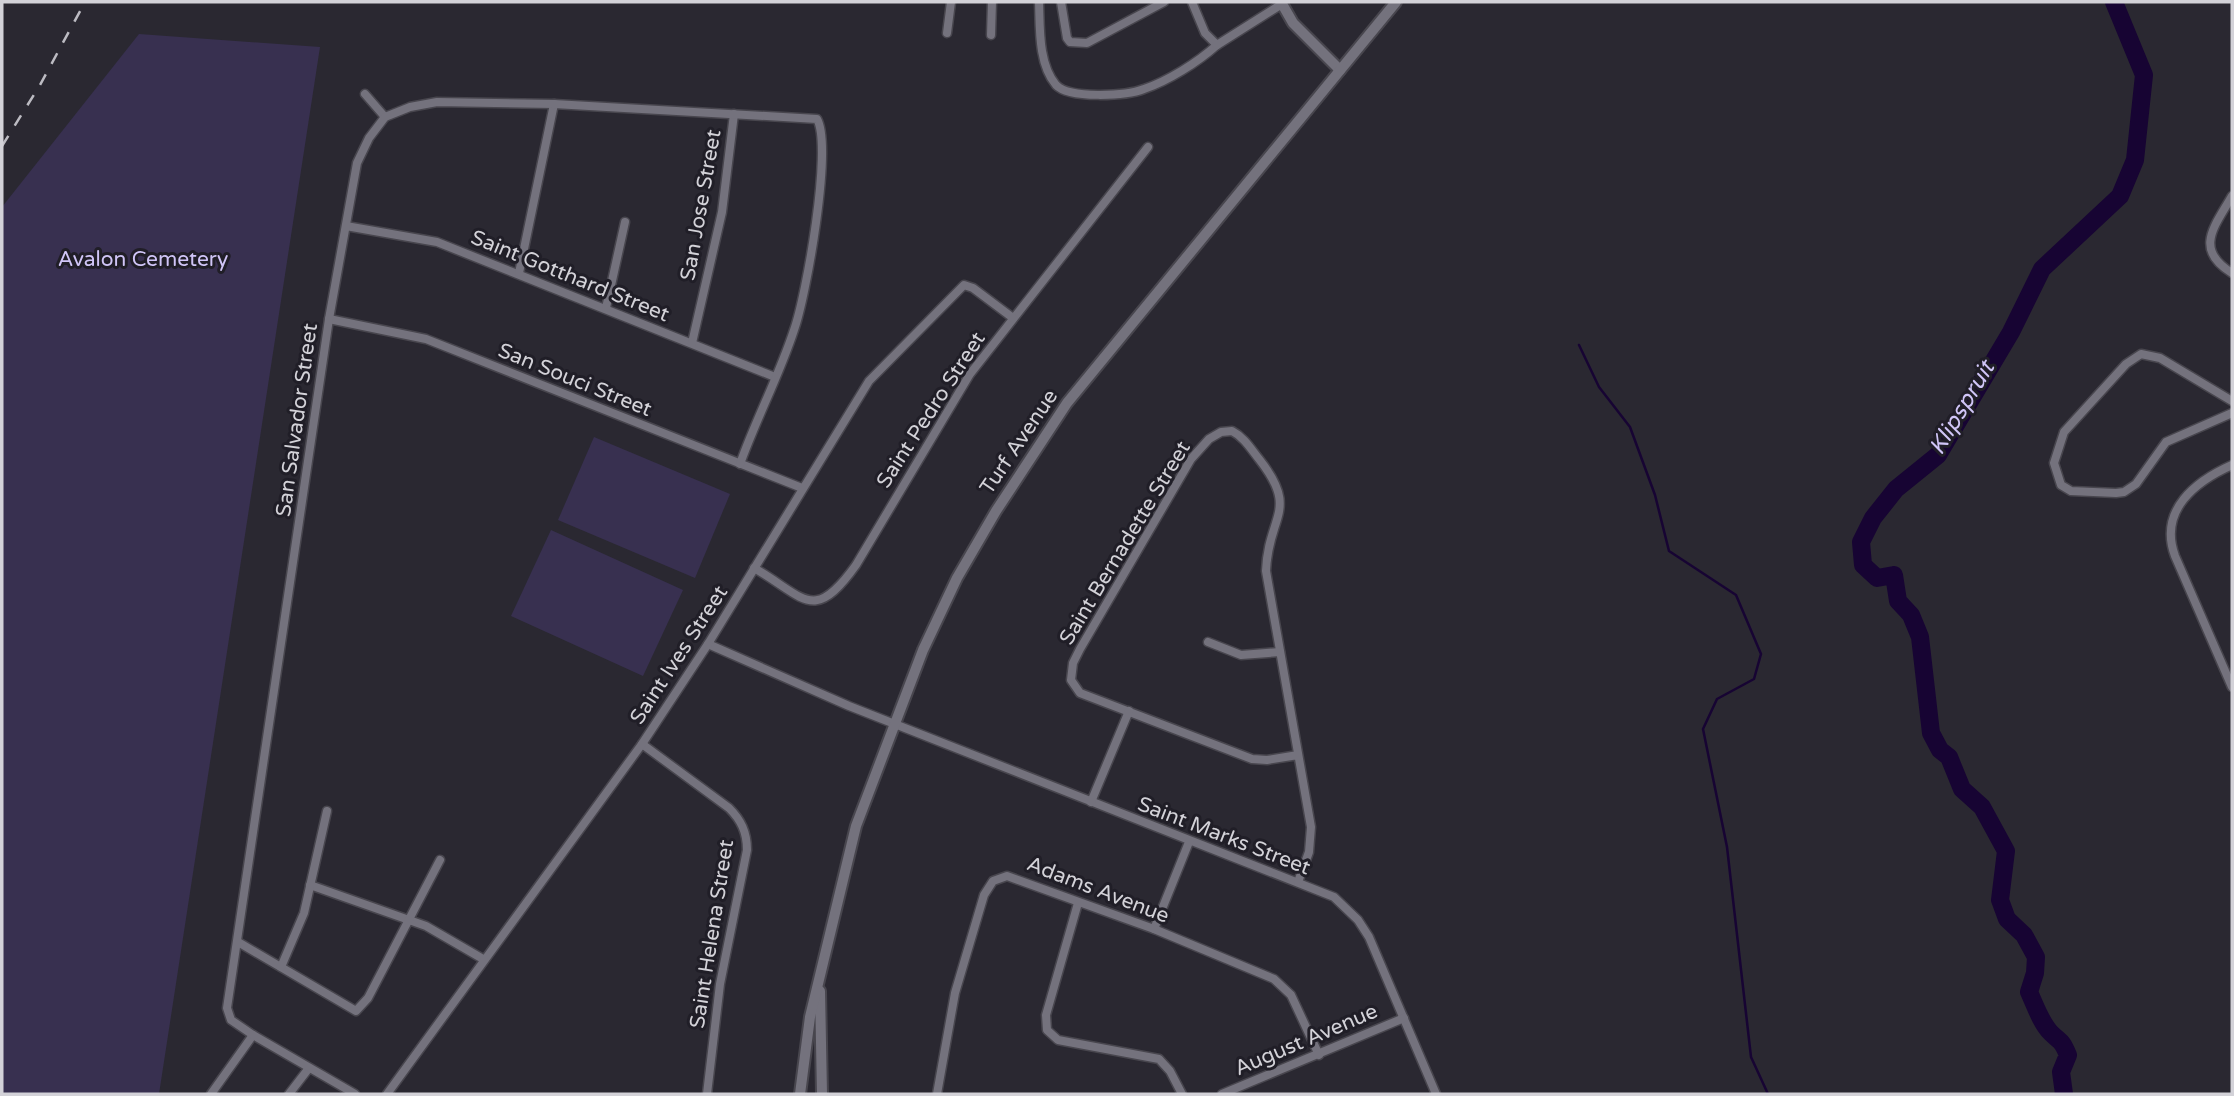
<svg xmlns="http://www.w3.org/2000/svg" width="2234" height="1096" viewBox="0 0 2234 1096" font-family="'Varela Round',sans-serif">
	<rect width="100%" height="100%" fill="#2a2831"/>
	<g fill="#383050">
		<polygon points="139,34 320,47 159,1094 2,1094 2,207"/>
		<polygon points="594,437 730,494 695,578 558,520"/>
		<polygon points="551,530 683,590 643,676 511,616"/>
	</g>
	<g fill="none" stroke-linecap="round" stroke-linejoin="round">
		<polyline stroke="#170433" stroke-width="2.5" points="1579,345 1599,387 1630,427 1655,495 1669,551 1736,595 1761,654 1754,679 1717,699 1703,729 1727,847 1751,1057 1768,1094"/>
		<path stroke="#170433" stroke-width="18" d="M 2064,1094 L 2061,1072 L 2068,1055 C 2061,1039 2061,1043 2051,1033 C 2041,1023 2035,1005 2029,992 L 2035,973 L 2036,957 L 2024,935 L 2007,919 L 2000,900 L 2006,851 L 1982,807 L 1962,789 L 1949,757 L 1940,750 L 1931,733 L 1920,637 L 1911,615 L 1898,601 L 1894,575 L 1877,578 L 1863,565 L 1861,542 L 1873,518 L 1896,489 L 1938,455 L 2011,332 L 2042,269 L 2120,196 L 2135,160 L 2144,75 L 2114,2"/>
		<defs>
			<g id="street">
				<path d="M 1039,2 C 1040,27 1038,64 1056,85 C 1069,99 1126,96 1144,89 C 1168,81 1198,62 1217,45"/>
				<polyline points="1061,2 1067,38 1070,42 1087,43 1164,2"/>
				<polyline points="1192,2 1205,33 1217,45 1282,4"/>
				<polyline points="947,33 951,2"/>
				<polyline points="991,35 992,2"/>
				<polyline points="365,94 385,117"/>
				<path d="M 2232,196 C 2215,226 2193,249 2232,273"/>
				<polyline points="346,226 437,242 775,377"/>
				<polyline points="519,273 554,104"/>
				<polyline points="606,308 625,222"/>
				<polyline points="329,319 426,339 802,488"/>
				<polyline points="692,343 722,212 734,114"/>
				<polyline points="2232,401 2160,358 2141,354 2126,364 2064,432 2054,463 2061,485 2071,491 2116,493 2124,492 2136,484 2166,442 2232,413"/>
				<path d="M 2232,465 C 2196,481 2158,510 2175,556 L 2232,687"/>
				<path d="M 754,568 C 805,597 813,625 856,565 L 970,374 L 1148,147"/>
				<polyline points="1208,642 1241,655 1280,652"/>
				<polyline points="708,644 849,706 1334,897 1358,920 1369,937 1436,1094"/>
				<path d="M 642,744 L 729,808 C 741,820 747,832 747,850 L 720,984 L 707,1094"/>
				<path d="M 1298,755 L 1267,760 L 1252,759 L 1080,693 L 1071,680 L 1073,663 L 1080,649 L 1191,459 L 1209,439 L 1221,432 L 1232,431 C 1244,437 1251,449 1259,459 C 1300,511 1268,515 1266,571 L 1311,827 L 1309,852 L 1298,882"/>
				<polyline points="1091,802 1129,711"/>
				<polyline points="310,885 426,926 483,959"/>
				<polyline points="1078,903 1046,1015 1047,1030 1058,1040 1159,1059 1170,1071 1182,1094"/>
				<polyline points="1154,929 1189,842"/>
				<polyline points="238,942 356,1011 368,998 440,860"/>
				<polyline points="281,967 304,913 327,811"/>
				<polyline points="211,1094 253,1035"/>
				<polyline points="289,1094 309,1068"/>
				<path d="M 355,1094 L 253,1035 L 231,1020 L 227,1008 L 329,319 L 357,163 L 369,138 L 385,117 L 410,107 L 437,102 L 554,104 L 817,119 C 833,147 806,297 794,330 C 779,376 756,419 740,464"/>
				<polyline points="387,1094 642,744 708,644 869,381 964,285 973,288 1013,318"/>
				<polyline points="937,1094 955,993 984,895 993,881 1007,876 1154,929 1274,979 1291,995 1319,1055"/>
				<polyline points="1222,1094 1404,1018"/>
			</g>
			<g id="secondary">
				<polyline points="1281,2 1293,23 1340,70"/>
				<polyline points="820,991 822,1094"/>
				<polyline points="800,1094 810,1017 856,826 923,650 957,578 996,511 1067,403 1396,2"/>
			</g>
		</defs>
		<use href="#street" stroke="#48464e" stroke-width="11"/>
		<use href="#secondary" stroke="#48464e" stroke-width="14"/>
		<use href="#street" stroke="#74727d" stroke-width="8"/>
		<use href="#secondary" stroke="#74727d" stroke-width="10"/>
		<polyline stroke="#bcbbc2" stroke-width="2.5" stroke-dasharray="12 12" stroke-linecap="butt" points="2,146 40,85 85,2"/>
	</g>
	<g text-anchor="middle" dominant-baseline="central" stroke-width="6" stroke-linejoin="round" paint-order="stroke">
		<g font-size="21" fill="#d3d2d8" stroke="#201e27">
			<text transform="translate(701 205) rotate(-80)">San Jose Street</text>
			<text transform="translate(570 276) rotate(22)">Saint Gotthard Street</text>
			<text transform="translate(575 380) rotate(22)">San Souci Street</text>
			<text transform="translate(931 410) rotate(-57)">Saint Pedro Street</text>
			<text transform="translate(297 420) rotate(-82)">San Salvador Street</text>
			<text transform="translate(1019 442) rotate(-56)">Turf Avenue</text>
			<text transform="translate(1125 543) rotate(-59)">Saint Bernadette Street</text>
			<text transform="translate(679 655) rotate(-57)">Saint Ives Street</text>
			<text transform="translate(1224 836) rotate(21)">Saint Marks Street</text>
			<text transform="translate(1098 890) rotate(21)">Adams Avenue</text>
			<text transform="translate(712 934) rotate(-81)">Saint Helena Street</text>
			<text transform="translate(1306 1040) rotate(-23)">August Avenue</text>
		</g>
		<g font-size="21" fill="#d0c5f7" stroke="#201e27">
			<text x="143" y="259">Avalon Cemetery</text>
		</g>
		<g font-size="23" font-style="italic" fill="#d0c5f7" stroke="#201e27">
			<text transform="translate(1962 408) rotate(-59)">Klipspruit</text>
		</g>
	</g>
	<rect width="2234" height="1096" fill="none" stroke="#d3d2d8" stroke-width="7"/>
</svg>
